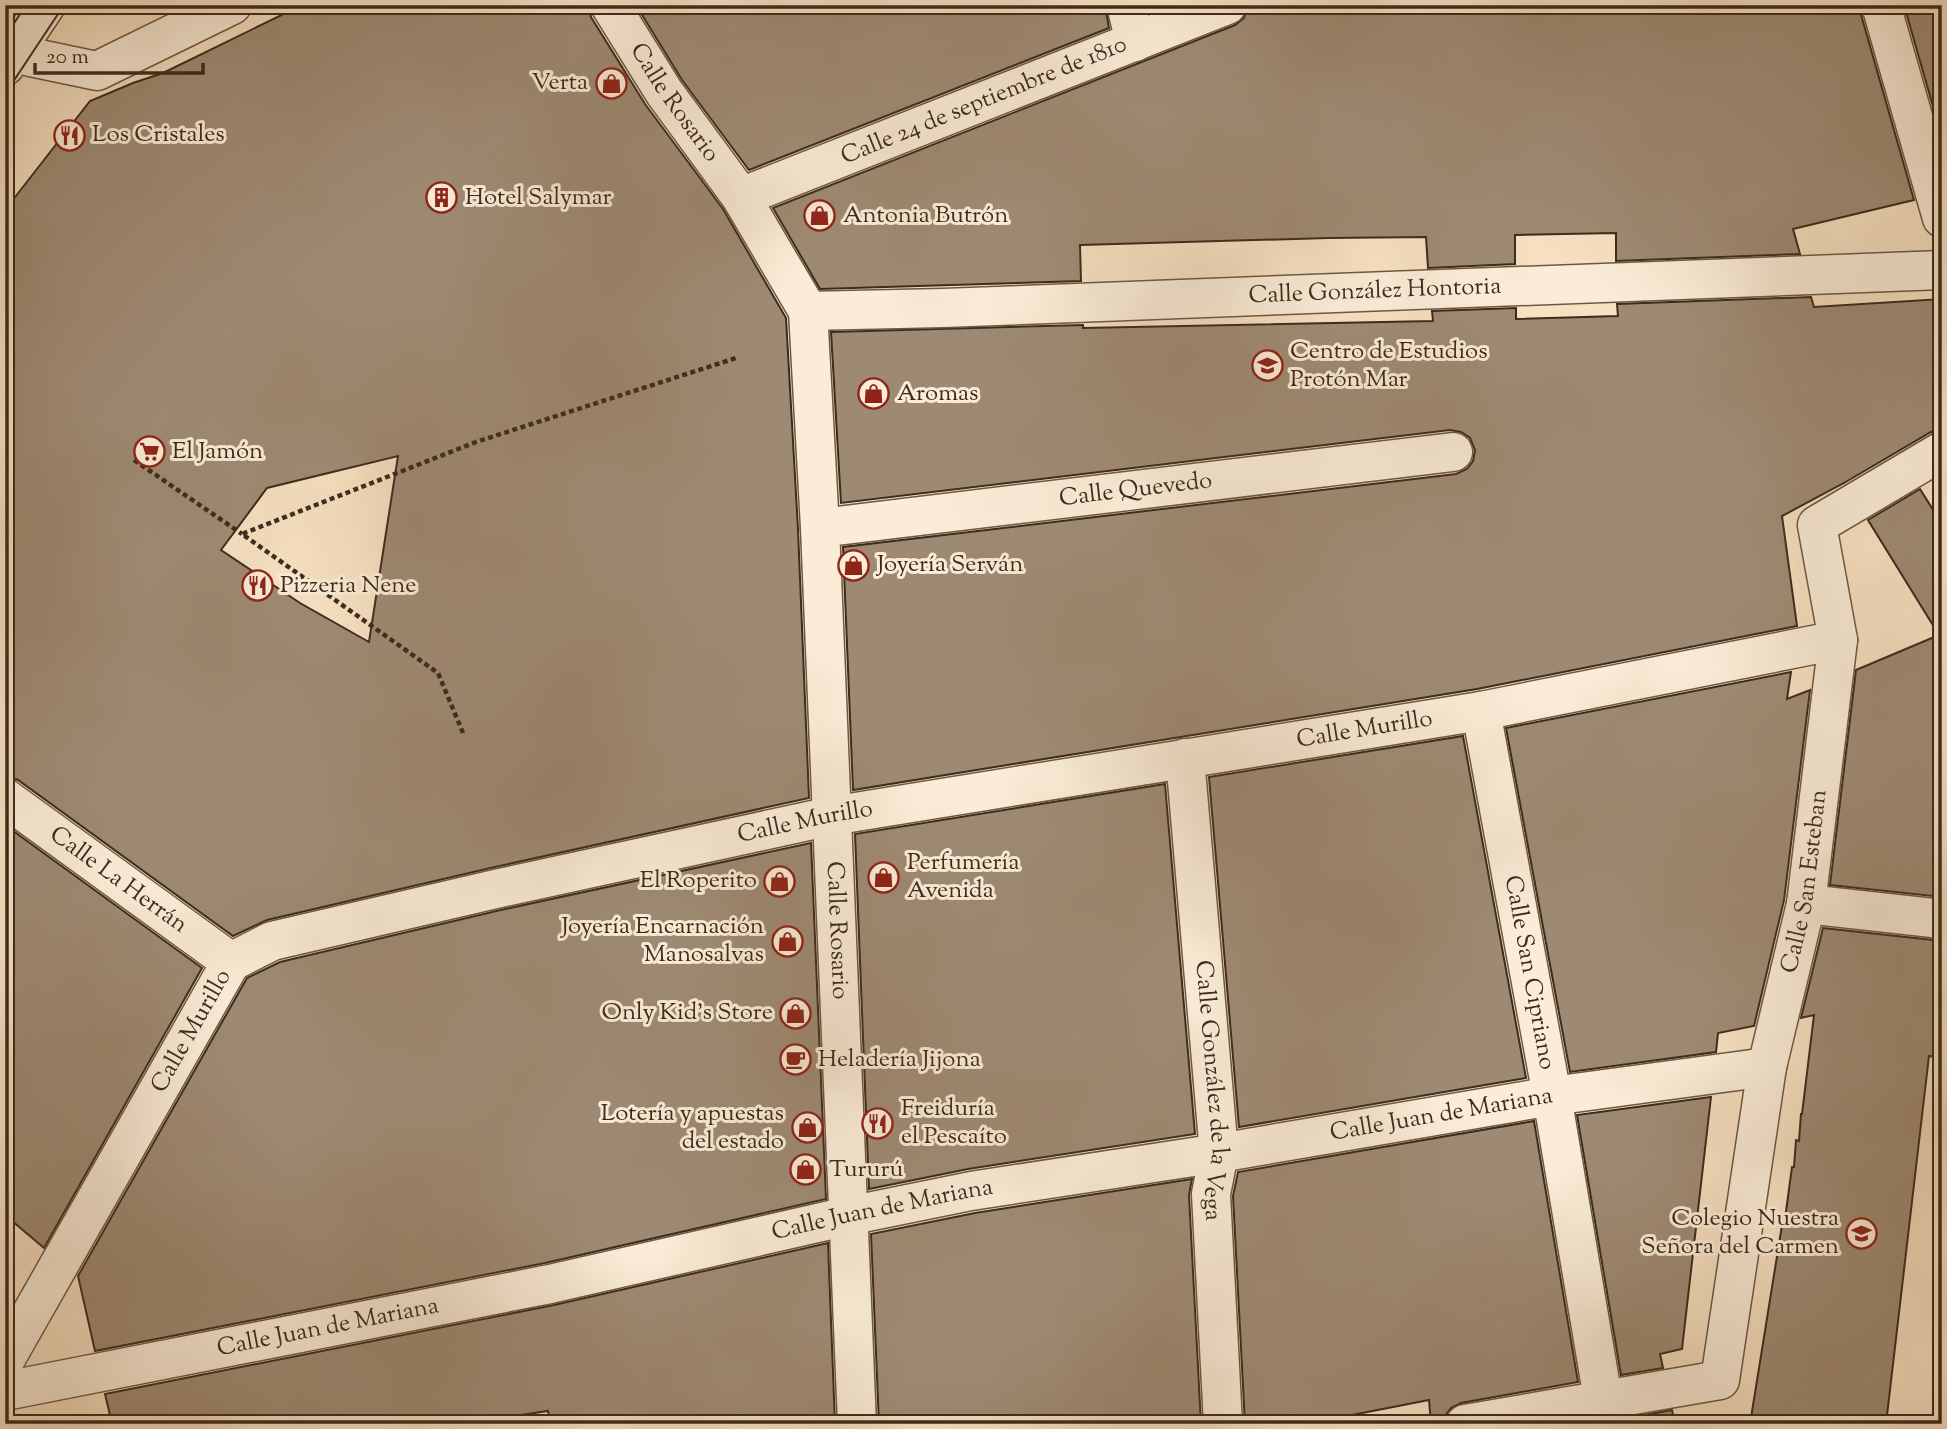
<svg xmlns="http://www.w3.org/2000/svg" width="1947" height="1429" viewBox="0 0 1947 1429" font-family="'Sorts Mill Goudy',serif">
	<rect width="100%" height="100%" fill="#f7e1c2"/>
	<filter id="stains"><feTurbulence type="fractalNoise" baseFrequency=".00286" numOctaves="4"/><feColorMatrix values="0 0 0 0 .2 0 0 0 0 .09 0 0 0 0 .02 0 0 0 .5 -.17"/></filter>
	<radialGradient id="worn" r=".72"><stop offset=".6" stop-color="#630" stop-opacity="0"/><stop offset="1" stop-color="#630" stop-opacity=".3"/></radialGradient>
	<g fill="#9e8a73" stroke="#3d2b1d" stroke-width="2" fill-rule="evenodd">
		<path d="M 302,5 L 588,5 L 591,17 L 645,104 L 723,209 L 786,318 L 798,529 L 809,798 L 495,867 L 267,920 L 233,936 L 18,780 L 5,776 L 5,210 L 90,101 L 133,83 L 163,73 ZM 398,456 L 369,642 L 300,603 L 221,550 L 267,488 Z"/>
		<polygon points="636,5 1105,5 1109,28 749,170 682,80"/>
		<polygon points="1248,5 1860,5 1860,11 1914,200 1793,229 1800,254 1616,261 1616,233 1515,235 1515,264 1428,268 1426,237 1329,238 1080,245 1081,281 820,289 773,208 1235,25 1244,18"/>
		<polygon points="1904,5 1942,5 1942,138"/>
		<polygon points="1811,297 1814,307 1942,299 1942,429 1931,432 1844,483 1782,516 1797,626 1477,689 853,790 843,547 1456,474 1467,469 1473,461 1475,450 1470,438 1461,432 1450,430 841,503 831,332 1083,325 1083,328 1433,321 1432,311 1516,308 1516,319 1618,316 1617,304"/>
		<polygon points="1920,489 1942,524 1942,731 1934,732 1942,755 1942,897 1830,885 1856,670 1939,635 1868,520"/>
		<polygon points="1791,672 1787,699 1810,690 1784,900 1754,1026 1718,1033 1716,1052 1570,1072 1506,728"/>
		<polygon points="1463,736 1526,1078 1239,1127 1209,777"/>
		<polygon points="1165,784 1195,1134 968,1169 869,1189 855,834"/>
		<polygon points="5,825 202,968 44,1248 5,1215"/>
		<polygon points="811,843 826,1199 545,1263 95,1351 78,1276 247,978 280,962 505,909"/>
		<polygon points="1823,928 1942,941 1942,1058 1929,1056 1886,1424 1750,1424 1783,1219 1785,1219 1792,1167 1794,1167 1796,1140 1799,1141 1801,1114 1802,1114 1814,1015 1801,1018"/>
		<polygon points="1711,1097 1682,1349 1660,1354 1663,1368 1621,1375 1577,1115"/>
		<polygon points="1534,1121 1578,1382 1461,1403 1451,1408 1445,1416 1444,1424 1431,1424 1429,1400 1306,1424 1245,1424 1233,1196 1238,1172"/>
		<polygon points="1192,1179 1189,1195 1201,1424 879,1424 871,1234 975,1213"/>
		<polygon points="828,1243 835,1424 551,1424 548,1411 489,1420 487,1424 112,1424 105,1394 554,1305"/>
		<polygon points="1672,1410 1675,1424 1595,1424"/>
	</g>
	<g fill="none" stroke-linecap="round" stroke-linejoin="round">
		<defs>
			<g id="pedestrian">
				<path id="s1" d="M 610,5 L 664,92 L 741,197"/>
				<polyline points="16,50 30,57 97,71 232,5"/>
				<polyline points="5,66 46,5"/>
				<path id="s2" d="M 808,311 L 820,528 L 857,1424"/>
				<path id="s3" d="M 820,528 L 1453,452"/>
				<path id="s4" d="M 1185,758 L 1219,1153 L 1211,1194 L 1223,1424"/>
			</g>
			<g id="minor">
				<polyline points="1126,5 1135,42"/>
				<path id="s5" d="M 1227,5 L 741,197 L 808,311 L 943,308 L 1942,270"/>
				<polyline points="1881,5 1942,218"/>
				<path id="s6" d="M 1481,711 L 1552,1096 L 1603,1399"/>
				<path id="s7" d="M 5,798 L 231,962"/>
				<polyline points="1806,904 1942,919"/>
				<path id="s8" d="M 5,1360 L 231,962 L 272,941 L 500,888 L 831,816 L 1481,711 L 1838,640"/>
				<path id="s9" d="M 5,1391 L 550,1284 L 848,1216 L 971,1191 L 1219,1153 L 1552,1096 L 1767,1067"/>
				<path id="s10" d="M 1465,1424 L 1720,1380 L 1767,1067 L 1806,904 L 1838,640 L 1817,525 L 1942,451"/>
			</g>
		</defs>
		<use href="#pedestrian" stroke="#6c5846" stroke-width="41"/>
		<use href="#minor" stroke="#6c5846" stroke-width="41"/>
		<g stroke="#3d2b1d" stroke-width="4.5" stroke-dasharray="5 3.5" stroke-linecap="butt">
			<polyline points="134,460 242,534"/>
			<polyline points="463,733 438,673 242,534 476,442 736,358"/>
		</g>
		<use href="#pedestrian" stroke="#faecd7" stroke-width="38"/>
		<use href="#minor" stroke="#faecd7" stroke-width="38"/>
		<g stroke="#3d2b1d" stroke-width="2">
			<polyline points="5,37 26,5"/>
			<polyline points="5,94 64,5"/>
		</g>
	</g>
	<defs>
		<symbol id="shop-ring" viewBox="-11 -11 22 22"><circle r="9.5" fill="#faecd7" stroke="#8f2418" stroke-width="1.5"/><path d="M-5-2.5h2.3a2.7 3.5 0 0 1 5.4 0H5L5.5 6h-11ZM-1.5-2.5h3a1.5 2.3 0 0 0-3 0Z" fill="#8f2418"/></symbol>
		<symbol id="restaurant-ring" viewBox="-11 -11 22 22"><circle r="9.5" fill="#faecd7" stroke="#8f2418" stroke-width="1.5"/><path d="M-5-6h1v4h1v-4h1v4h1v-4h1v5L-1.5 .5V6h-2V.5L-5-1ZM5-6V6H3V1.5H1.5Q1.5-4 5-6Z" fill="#8f2418"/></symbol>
		<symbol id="building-ring" viewBox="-11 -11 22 22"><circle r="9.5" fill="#faecd7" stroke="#8f2418" stroke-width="1.5"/><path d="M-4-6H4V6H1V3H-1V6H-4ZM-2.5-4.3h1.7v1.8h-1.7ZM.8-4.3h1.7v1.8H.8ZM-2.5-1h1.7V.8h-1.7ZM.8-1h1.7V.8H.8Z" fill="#8f2418"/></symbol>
		<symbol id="school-ring" viewBox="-11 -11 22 22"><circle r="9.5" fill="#faecd7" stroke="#8f2418" stroke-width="1.5"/><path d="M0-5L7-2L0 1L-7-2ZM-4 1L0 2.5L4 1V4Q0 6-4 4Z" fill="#8f2418"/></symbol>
		<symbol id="supermarket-ring" viewBox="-11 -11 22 22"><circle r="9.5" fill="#faecd7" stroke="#8f2418" stroke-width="1.5"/><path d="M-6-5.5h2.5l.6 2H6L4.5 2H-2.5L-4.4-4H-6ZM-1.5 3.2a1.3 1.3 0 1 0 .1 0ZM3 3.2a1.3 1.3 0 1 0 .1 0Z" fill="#8f2418"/></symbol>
		<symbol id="cafe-ring" viewBox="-11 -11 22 22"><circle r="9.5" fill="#faecd7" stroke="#8f2418" stroke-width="1.5"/><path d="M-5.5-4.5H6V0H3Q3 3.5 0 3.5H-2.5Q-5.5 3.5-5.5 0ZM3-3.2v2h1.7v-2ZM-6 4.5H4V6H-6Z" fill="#8f2418"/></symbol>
	</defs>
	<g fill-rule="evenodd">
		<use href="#shop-ring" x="594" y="66" width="35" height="35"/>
		<use href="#restaurant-ring" x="52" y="118" width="35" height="35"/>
		<use href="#building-ring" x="424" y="180" width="35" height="35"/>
		<use href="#shop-ring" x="802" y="198" width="35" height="35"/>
		<use href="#school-ring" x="1250" y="348" width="35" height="35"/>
		<use href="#shop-ring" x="856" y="376" width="35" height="35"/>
		<use href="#supermarket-ring" x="132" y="434" width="35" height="35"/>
		<use href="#shop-ring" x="836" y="548" width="35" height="35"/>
		<use href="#restaurant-ring" x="240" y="568" width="35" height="35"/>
		<use href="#shop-ring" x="866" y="860" width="35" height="35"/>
		<use href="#shop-ring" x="762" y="864" width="35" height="35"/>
		<use href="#shop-ring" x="770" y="924" width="35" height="35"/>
		<use href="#shop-ring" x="778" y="996" width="35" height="35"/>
		<use href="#cafe-ring" x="778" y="1042" width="35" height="35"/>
		<use href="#restaurant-ring" x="860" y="1106" width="35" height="35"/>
		<use href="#shop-ring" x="790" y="1110" width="35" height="35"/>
		<use href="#shop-ring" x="788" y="1152" width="35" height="35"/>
		<use href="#school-ring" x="1844" y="1216" width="35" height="35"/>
	</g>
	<g text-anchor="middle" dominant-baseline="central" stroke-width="6" stroke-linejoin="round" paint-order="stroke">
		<g font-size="24" fill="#3d2b1d" stroke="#faecd7" text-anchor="start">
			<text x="588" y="83" text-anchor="end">Verta</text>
			<text x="92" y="135">Los Cristales</text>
			<text x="465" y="198">Hotel Salymar</text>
			<text x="843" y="216">Antonia Butrón</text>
			<text x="1290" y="352">Centro de Estudios<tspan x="1290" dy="28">Protón Mar</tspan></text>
			<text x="897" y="394">Aromas</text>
			<text x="172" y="452">El Jamón</text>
			<text x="877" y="565">Joyería Serván</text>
			<text x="280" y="586">Pizzeria Nene</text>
			<text x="907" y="863">Perfumería<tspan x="907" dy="28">Avenida</tspan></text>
			<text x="757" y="881" text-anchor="end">El Roperito</text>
			<text x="764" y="927" text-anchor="end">Joyería Encarnación<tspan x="764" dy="28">Manosalvas</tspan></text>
			<text x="773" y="1013" text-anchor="end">Only Kid's Store</text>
			<text x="818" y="1060">Heladería Jijona</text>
			<text x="901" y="1109">Freiduría<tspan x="901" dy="28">el Pescaíto</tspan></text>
			<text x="784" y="1114" text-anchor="end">Lotería y apuestas<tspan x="784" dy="28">del estado</tspan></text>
			<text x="829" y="1170">Tururú</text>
			<text x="1839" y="1219" text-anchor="end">Colegio Nuestra<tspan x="1839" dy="28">Señora del Carmen</tspan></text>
		</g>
		<g font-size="24" fill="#3d2b1d" stroke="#faecd7">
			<text transform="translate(984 101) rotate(-22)">Calle 24 de septiembre de 1810</text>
			<text stroke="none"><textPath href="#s1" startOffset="117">Calle Rosario</textPath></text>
			<text stroke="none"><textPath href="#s5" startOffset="1222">Calle González Hontoria</textPath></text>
			<text stroke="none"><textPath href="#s3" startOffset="318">Calle Quevedo</textPath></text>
			<text stroke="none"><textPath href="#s8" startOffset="1617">Calle Murillo</textPath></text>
			<text stroke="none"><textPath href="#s8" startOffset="1050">Calle Murillo</textPath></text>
			<text stroke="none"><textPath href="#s7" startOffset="140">Calle La Herrán</textPath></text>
			<text stroke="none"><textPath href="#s10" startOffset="765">Calle San Esteban</textPath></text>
			<text stroke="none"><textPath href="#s2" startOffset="620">Calle Rosario</textPath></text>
			<text stroke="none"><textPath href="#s6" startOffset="266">Calle San Cipriano</textPath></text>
			<text stroke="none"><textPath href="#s8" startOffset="378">Calle Murillo</textPath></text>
			<text stroke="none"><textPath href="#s4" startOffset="334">Calle González de la Vega</textPath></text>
			<text stroke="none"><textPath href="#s9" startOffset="1463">Calle Juan de Mariana</textPath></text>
			<text stroke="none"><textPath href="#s9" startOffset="896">Calle Juan de Mariana</textPath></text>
			<text stroke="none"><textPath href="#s9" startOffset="329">Calle Juan de Mariana</textPath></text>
		</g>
	</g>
	<rect width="1947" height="1429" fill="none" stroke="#f7e1c2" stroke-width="28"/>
	<rect x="7" y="7" width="1933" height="1415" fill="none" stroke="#3d2b1d" stroke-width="3.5"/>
	<rect x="14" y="14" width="1919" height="1401" fill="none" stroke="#3d2b1d" stroke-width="2"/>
	<path d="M35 63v10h168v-10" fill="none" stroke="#3d2b1d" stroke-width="3.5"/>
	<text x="46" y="63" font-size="21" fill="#3d2b1d" stroke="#faecd7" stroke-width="5" paint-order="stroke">20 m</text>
	<rect width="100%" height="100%" filter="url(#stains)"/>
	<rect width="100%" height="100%" fill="url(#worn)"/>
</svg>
